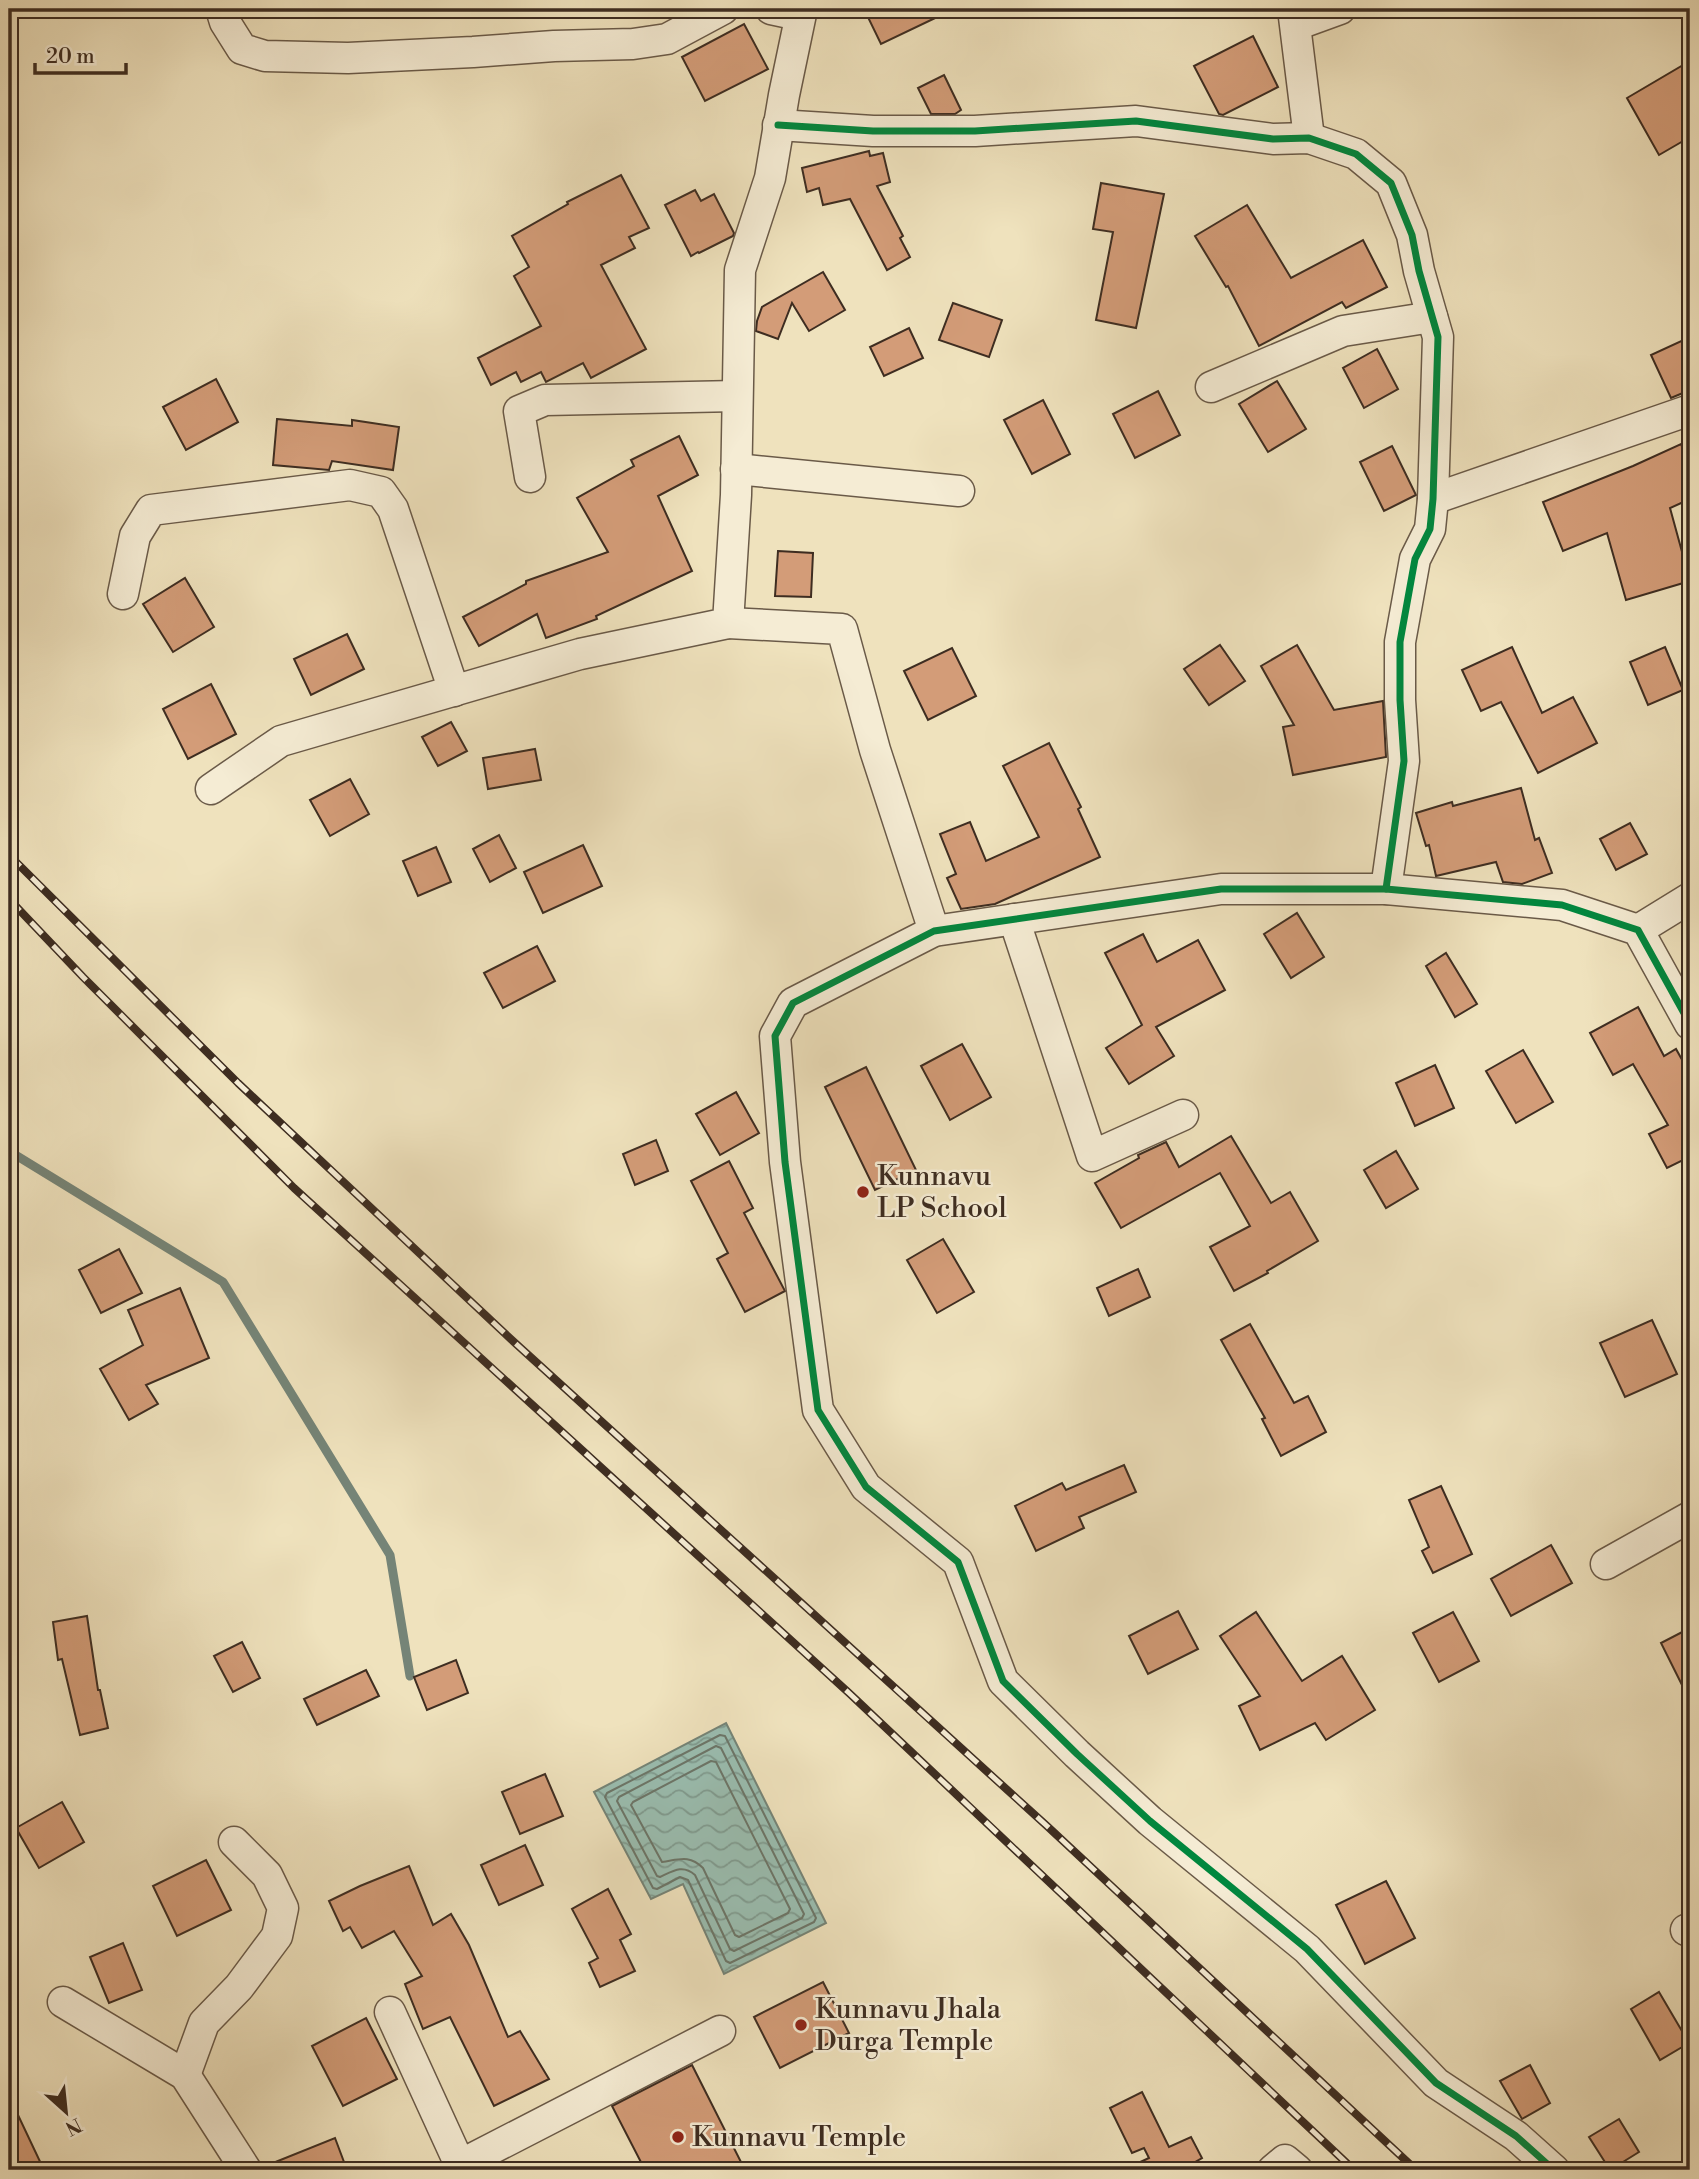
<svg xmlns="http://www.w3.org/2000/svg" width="1699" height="2179" viewBox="0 0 1699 2179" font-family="'Libre Bodoni',serif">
	<defs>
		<pattern id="water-waves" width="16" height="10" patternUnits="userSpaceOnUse" patternTransform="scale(1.75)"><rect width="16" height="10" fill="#9abeb1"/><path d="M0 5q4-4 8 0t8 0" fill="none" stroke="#7f9b90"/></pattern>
	</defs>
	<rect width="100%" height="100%" fill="#efe2bd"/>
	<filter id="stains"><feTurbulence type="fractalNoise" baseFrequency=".00286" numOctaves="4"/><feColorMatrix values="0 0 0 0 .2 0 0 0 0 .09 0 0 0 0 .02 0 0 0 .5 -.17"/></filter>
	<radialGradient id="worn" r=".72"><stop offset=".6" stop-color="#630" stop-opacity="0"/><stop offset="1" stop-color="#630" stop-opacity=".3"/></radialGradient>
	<polygon fill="url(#water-waves)" stroke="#758477" stroke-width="2" points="726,1723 826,1923 724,1974 683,1884 651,1899 594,1792"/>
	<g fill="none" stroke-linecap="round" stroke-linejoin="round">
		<g stroke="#6c7669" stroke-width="2">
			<polygon points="720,1735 725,1736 816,1918 814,1922 730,1963 726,1961 688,1880 680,1877 657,1889 653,1888 605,1797 607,1793"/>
			<path d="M 716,1746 L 721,1748 L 804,1914 L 802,1918 L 734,1951 L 730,1949 L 695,1875 C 683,1864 673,1871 660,1877 L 657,1876 L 617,1801 L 619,1797 Z"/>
			<path d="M 711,1761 L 716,1762 L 790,1909 L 788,1913 L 739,1937 L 735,1935 L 703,1868 C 689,1854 678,1860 662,1862 L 631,1805 L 633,1802 Z"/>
		</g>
		<polyline stroke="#758477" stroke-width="9" points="9,1151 223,1282 390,1555 410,1676"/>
	</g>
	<g fill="#d39c78" stroke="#3e2d21" stroke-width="2">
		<polygon points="864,9 954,9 881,44"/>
		<polygon points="744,24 768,69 705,101 682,57"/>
		<polygon points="1253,36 1278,87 1223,115 1219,114 1194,66"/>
		<polygon points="1690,61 1690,137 1659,155 1627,98"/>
		<polygon points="944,75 961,110 955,114 931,114 918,88"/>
		<polygon points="869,151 870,156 883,153 890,182 877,186 903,236 900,238 910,257 887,270 850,199 823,205 819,188 807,192 802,168"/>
		<polygon points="621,175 649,228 629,237 635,248 601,265 646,349 591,378 583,363 546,382 541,372 521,382 516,372 491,385 478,358 541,326 514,276 529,267 512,236 568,204 567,202"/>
		<polygon points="1101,183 1164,194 1136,328 1096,320 1113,232 1093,229"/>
		<polygon points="695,190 701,201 714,194 734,233 733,236 699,253 698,252 691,256 665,205"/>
		<polygon points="1247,205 1291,278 1363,240 1387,287 1346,308 1342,302 1259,346 1228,286 1226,287 1195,236"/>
		<polygon points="823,272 845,310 809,331 792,303 778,339 756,331 757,321 762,307"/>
		<polygon points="953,303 1002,320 989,357 939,340"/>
		<polygon points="909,328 923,358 884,376 870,347"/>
		<polygon points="1690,337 1690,390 1671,398 1651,355"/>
		<polygon points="1377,349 1398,389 1364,408 1343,368"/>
		<polygon points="216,379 238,422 186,450 163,407"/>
		<polygon points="1277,381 1306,429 1268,452 1239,404"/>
		<polygon points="1158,391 1180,435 1135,458 1113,414"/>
		<polygon points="1043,400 1070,454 1032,474 1004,420"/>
		<polygon points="277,419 352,426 352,420 399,427 393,470 332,461 329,470 273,465"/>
		<polygon points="679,436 698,475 658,496 692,571 596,616 597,619 546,638 537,614 479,646 463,617 526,584 526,581 608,552 577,498 634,466 631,460"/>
		<polygon points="1681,444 1690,466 1690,499 1670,508 1690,581 1626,600 1607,533 1563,551 1543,502 1633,466"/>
		<polygon points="1392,446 1416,495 1384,511 1360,462"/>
		<polygon points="778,551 813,553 811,597 775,596"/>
		<polygon points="185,578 214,627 173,652 143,604"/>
		<polygon points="347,634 364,669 311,695 294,659"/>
		<polygon points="1220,645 1245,681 1209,705 1184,669"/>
		<polygon points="1297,645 1334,710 1383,701 1386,757 1293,775 1283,727 1294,725 1261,666"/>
		<polygon points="1512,647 1542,713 1573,697 1597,743 1538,773 1501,702 1481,711 1462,670"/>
		<polygon points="1665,647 1683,690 1648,705 1630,662"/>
		<polygon points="952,648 976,696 928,720 904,671"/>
		<polygon points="211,684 236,734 188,759 163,709"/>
		<polygon points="451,722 467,751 438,766 422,737"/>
		<polygon points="1049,743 1081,807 1078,809 1100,857 995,904 961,909 947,878 956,874 940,834 970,822 986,861 1039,837 1003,766"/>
		<polygon points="535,749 541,780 488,789 483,758"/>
		<polygon points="350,779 369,814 330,836 310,800"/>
		<polygon points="1521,788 1535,840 1539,838 1552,873 1522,884 1503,882 1496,862 1436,876 1429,845 1426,846 1416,813 1452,802 1453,806"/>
		<polygon points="1630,823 1647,854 1616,870 1600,839"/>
		<polygon points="499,835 516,868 490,882 473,849"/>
		<polygon points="583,845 602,886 543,913 524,872"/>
		<polygon points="436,847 451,882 418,896 403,861"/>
		<polygon points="1297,913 1324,957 1291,978 1264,934"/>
		<polygon points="1143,934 1157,962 1198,940 1225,990 1156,1027 1174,1056 1129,1084 1106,1048 1142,1025 1105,953"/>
		<polygon points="537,946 555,981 503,1008 484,973"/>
		<polygon points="1446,953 1477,1004 1455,1017 1426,966"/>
		<polygon points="1638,1007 1664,1056 1676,1049 1690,1074 1690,1164 1687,1158 1667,1168 1649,1134 1668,1125 1633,1064 1613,1075 1590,1033"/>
		<polygon points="962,1044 991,1097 950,1120 921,1066"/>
		<polygon points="1523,1050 1553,1102 1516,1123 1486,1071"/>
		<polygon points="1435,1065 1454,1108 1415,1126 1396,1083"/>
		<polygon points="866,1067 916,1170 875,1190 825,1087"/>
		<polygon points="736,1092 759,1133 720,1155 696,1114"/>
		<polygon points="1231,1136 1271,1203 1290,1192 1318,1241 1267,1271 1268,1273 1234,1291 1210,1247 1250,1226 1220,1173 1121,1228 1095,1183 1139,1158 1138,1155 1166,1142 1179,1167"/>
		<polygon points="656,1140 668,1171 635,1185 623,1154"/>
		<polygon points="1396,1151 1418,1189 1386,1208 1364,1170"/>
		<polygon points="729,1161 753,1208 744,1213 785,1291 745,1312 717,1259 728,1253 691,1181"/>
		<polygon points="943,1239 974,1292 937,1313 907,1260"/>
		<polygon points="119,1249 142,1293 101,1313 79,1270"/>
		<polygon points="1138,1269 1150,1297 1109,1316 1097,1288"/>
		<polygon points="180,1288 209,1358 146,1385 158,1404 129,1420 100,1369 143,1345 128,1310"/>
		<polygon points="1652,1320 1677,1374 1625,1397 1600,1343"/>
		<polygon points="1250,1324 1294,1403 1308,1396 1326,1432 1281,1456 1262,1419 1265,1418 1221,1340"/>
		<polygon points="1124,1465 1136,1492 1079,1517 1084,1528 1036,1551 1015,1506 1062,1483 1066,1490"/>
		<polygon points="1441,1486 1472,1554 1433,1573 1422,1551 1429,1547 1409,1500"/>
		<polygon points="1551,1545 1572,1583 1511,1616 1491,1579"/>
		<polygon points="1178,1611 1198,1649 1148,1674 1129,1636"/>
		<polygon points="1256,1612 1302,1681 1342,1656 1375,1710 1326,1740 1315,1723 1260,1750 1239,1706 1260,1696 1220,1636"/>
		<polygon points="1453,1612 1479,1661 1439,1682 1413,1633"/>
		<polygon points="87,1616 98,1690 100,1690 108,1728 80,1735 62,1659 58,1660 53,1622"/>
		<polygon points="1690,1628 1690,1701 1661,1643"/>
		<polygon points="242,1642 260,1678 233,1692 214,1656"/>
		<polygon points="456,1660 468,1693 427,1710 414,1677"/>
		<polygon points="366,1670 379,1696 317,1725 304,1699"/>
		<polygon points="545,1774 563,1816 520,1834 502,1792"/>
		<polygon points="62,1802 84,1842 39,1868 16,1828"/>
		<polygon points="525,1845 543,1885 499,1905 481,1865"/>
		<polygon points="206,1860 231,1910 177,1936 153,1886"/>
		<polygon points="409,1866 433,1925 451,1914 469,1945 508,2037 520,2031 549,2079 494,2106 450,2017 423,2029 405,1984 422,1976 394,1931 362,1948 350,1927 343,1931 329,1901 360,1886"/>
		<polygon points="1386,1881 1415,1938 1365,1964 1336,1905"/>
		<polygon points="608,1889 631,1934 620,1940 635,1971 600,1987 589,1963 598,1958 572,1909"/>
		<polygon points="123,1943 142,1990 109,2003 90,1957"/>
		<polygon points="823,1982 849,2033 780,2068 754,2017"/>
		<polygon points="1659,1992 1689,2043 1660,2060 1631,2009"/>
		<polygon points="366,2018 397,2079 343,2106 312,2046"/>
		<polygon points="692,2065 745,2170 645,2170 612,2106"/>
		<polygon points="1530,2065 1550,2103 1522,2119 1500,2081"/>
		<polygon points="1142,2092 1169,2147 1191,2137 1202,2158 1181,2170 1123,2170 1149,2158 1144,2148 1132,2153 1110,2108"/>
		<polygon points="9,2096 44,2170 9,2170"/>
		<polygon points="1619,2119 1639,2152 1610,2170 1589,2137"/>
		<polygon points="335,2138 347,2170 263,2170 263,2167"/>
	</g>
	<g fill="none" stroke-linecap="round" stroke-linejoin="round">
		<defs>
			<g id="street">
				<polyline points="221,9 225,22 242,49 265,56 348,58 473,52 554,46 633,44 667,39 723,9"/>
				<polyline points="771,9 799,15"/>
				<polyline points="1293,9 1309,138"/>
				<polyline points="1296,25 1340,9"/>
				<polyline points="778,125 873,131 975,131 1136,121 1273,139 1309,138 1356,154 1391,183 1412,235 1419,271 1438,337 1433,499 1430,529 1415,559 1400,642 1400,700 1404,761 1386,889"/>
				<polyline points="1211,387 1343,331 1432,317"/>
				<polyline points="736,469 959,491"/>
				<polyline points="530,477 519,411 545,400 737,396"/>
				<polyline points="1433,499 1690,410"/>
				<polyline points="123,594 135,536 151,510 350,485 381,492 393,509 454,691"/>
				<polyline points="728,623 842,629 875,750 934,931"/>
				<polyline points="211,789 281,741 580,654 728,623 736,495 740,270 770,178 784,95 802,9"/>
				<polyline points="1014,919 1092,1156 1183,1115"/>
				<polyline points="1638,930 1690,898"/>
				<polyline points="1606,1564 1690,1517"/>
				<polyline points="1686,1930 1690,1928"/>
				<polyline points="63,2002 185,2075 246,2170"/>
				<polyline points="390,2012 460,2165"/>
				<polyline points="185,2075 204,2023 239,1987 277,1936 283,1908 267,1875 234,1842"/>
				<polyline points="463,2170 460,2165 720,2031"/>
				<polyline points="1273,2170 1285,2160 1297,2170"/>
				<polyline points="1554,2170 1516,2136 1436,2083 1307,1949 1150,1821 1077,1754 1003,1681 958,1562 866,1487 818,1410 785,1162 775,1036 793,1003 934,931 1221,889 1386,889 1562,905 1638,930 1690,1024"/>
			</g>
		</defs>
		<use href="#street" stroke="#6a5a48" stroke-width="33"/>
		<use href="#street" stroke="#f5ecd4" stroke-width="30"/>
		<defs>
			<g id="rail">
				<polyline points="9,855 238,1083 514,1342 1047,1826 1416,2170"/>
				<polyline points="9,899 83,977 294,1188 849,1693 1354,2170"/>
			</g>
		</defs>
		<use href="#rail" stroke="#3e2d21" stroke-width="8"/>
		<use href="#rail" stroke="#f5ecd4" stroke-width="5" stroke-dasharray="16" stroke-linecap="butt"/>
		<defs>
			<g id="cycleway">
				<polyline points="778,125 873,131 975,131 1136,121 1273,139 1309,138 1356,154 1391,183 1412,235 1419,271 1438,337 1433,499 1430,529 1415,559 1400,642 1400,700 1404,761 1386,889"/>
				<polyline points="1554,2170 1516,2136 1436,2083 1307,1949 1150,1821 1077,1754 1003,1681 958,1562 866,1487 818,1410 785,1162 775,1036 793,1003 934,931 1221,889 1386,889 1562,905 1638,930 1690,1024"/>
			</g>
		</defs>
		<use href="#cycleway" stroke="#f5ecd4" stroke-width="11"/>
		<use href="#cycleway" stroke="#00873e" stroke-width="7"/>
	</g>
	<g fill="#8f2418" stroke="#f5ecd4" stroke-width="2.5">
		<circle cx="863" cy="1192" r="7"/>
		<circle cx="801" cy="2025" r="7"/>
		<circle cx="678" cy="2137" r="7"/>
	</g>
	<g text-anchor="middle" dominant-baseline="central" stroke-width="5" stroke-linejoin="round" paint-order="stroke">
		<g font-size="28" fill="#3e2d21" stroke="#f5ecd4" text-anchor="start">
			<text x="877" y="1176">Kunnavu<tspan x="877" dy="32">LP School</tspan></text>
			<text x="815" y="2009">Kunnavu Jhala<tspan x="815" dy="32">Durga Temple</tspan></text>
			<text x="692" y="2137">Kunnavu Temple</text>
		</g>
	</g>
	<rect width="1699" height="2179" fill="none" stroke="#efe2bd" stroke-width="35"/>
	<rect x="10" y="10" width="1678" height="2158" fill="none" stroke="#3e2d21" stroke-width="3.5"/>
	<rect x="18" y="18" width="1664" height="2144" fill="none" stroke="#3e2d21" stroke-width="2"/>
	<g transform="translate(66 2112) rotate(153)" stroke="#f5ecd4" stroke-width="5" paint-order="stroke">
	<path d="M0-5L12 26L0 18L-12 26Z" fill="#3e2d21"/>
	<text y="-10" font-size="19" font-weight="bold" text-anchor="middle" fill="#3e2d21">N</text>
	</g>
	<path d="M35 63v10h91v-10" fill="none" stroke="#3e2d21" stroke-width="3.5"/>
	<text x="46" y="63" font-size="21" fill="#3e2d21" stroke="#f5ecd4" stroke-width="5" paint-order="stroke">20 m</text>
	<rect width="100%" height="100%" filter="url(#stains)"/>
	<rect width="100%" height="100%" fill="url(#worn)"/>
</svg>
